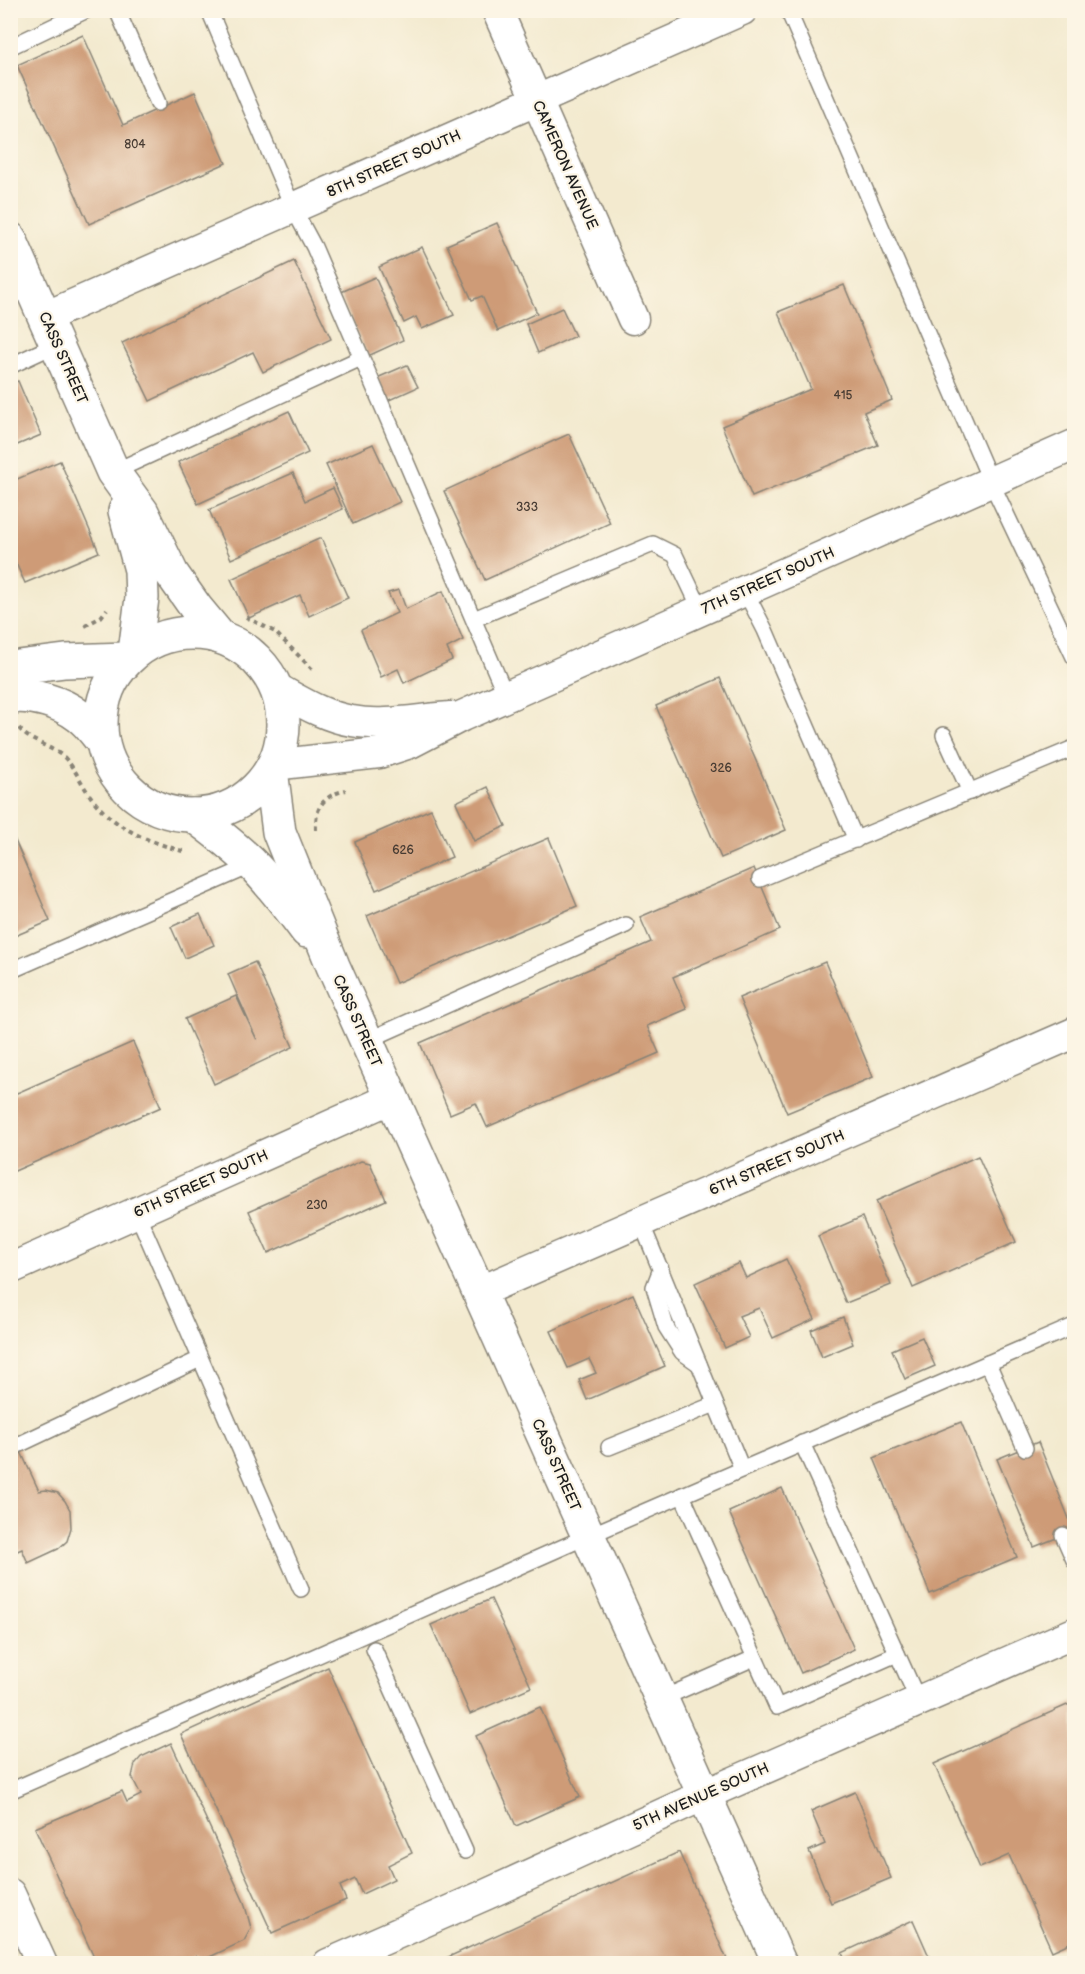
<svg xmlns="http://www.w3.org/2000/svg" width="1085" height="1974" viewBox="0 0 1085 1974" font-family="'Balsamiq Sans',sans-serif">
	<rect width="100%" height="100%" fill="#fcf5e5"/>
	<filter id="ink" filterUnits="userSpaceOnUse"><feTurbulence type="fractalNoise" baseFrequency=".0167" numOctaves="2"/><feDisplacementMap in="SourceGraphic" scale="12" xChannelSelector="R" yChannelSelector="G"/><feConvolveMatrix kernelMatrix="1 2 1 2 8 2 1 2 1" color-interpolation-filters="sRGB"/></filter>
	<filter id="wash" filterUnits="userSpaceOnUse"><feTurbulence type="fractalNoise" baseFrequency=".008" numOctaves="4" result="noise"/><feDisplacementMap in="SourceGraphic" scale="24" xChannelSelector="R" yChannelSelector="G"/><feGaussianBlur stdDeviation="1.35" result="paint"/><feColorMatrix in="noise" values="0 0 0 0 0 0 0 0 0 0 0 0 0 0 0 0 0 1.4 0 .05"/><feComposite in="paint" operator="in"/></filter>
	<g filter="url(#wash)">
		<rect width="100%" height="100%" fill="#f3eacf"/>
		<g id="blocks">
			<g fill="#ce9b77">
				<polygon points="83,35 123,125 195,92 226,163 89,224 17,65"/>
				<polygon points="497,223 537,313 498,331 482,296 472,300 447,245"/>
				<polygon points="422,247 454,315 422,329 416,317 404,323 379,267"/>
				<polygon points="294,261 331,339 263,372 253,352 150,401 122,343"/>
				<polygon points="375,277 403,340 368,356 339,293"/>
				<polygon points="844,285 892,400 864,412 878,445 752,497 722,426 811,389 778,312"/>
				<polygon points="562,308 575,336 538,353 526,324"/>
				<polygon points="407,365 418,387 387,401 377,378"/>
				<polygon points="18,381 41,435 10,448 10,384"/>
				<polygon points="289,411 308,453 198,504 178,462"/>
				<polygon points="569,434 610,523 485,580 444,491"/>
				<polygon points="373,444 400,502 353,524 326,465"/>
				<polygon points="60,461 99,552 25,583 10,550 10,482"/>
				<polygon points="293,473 305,501 333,488 343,509 231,559 209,510"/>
				<polygon points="321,538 348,598 309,616 300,595 249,618 231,579"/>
				<polygon points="399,590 406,609 443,591 463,640 447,648 452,660 404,683 398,669 381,677 361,630 397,613 388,593"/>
				<polygon points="720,678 786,830 721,858 656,706"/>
				<polygon points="488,787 506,826 474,841 456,802"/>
				<polygon points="431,809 452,857 376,890 355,842"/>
				<polygon points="10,829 50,921 10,938"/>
				<polygon points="549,838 577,906 396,983 367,916"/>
				<polygon points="754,868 780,930 673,977 687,1009 647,1026 659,1053 487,1127 476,1103 450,1114 420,1043 651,942 640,917"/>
				<polygon points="200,914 214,945 185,958 171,927"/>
				<polygon points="255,962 293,1047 214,1084 185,1019 236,996 257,1040 228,974"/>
				<polygon points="825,962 873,1077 787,1113 739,998"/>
				<polygon points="133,1042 161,1107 10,1173 10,1096"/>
				<polygon points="978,1156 1016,1242 913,1288 876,1201"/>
				<polygon points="361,1161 370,1163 386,1200 268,1253 249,1211"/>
				<polygon points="862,1217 891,1285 846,1303 818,1236"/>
				<polygon points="786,1259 815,1319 773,1338 759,1308 739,1316 749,1337 725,1348 695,1283 739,1263 746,1278"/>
				<polygon points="633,1294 665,1366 587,1400 579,1380 596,1373 589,1359 568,1368 551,1331"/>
				<polygon points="843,1317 853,1344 822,1357 811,1330"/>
				<polygon points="922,1337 935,1366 905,1379 892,1350"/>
				<polygon points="961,1422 1017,1557 930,1594 874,1458"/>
				<polygon points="10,1428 39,1491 46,1490 58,1493 65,1501 70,1510 71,1528 67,1541 58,1549 28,1563 22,1549 10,1554"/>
				<polygon points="1038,1442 1074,1531 1034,1547 997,1459"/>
				<polygon points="782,1488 854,1649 801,1673 729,1512"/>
				<polygon points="491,1599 531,1687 470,1714 431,1625"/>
				<polygon points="328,1667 412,1853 388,1865 394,1879 362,1894 355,1879 340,1886 346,1900 272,1933 181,1734"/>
				<polygon points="1074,1702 1074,1941 1052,1951 1009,1855 980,1868 934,1764"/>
				<polygon points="540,1707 580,1797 516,1826 476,1736"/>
				<polygon points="171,1743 244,1902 251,1928 244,1941 199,1962 196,1956 181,1964 97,1964 35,1828 122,1791 127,1802 141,1795 132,1777 135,1764 141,1757"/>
				<polygon points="855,1792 891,1878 831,1903 809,1851 825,1844 811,1811"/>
				<polygon points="679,1852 729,1964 433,1964"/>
				<polygon points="913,1920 932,1963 847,1964 842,1953"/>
			</g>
		</g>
	</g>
	<g filter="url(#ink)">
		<use href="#blocks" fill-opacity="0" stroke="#888376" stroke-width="1.5"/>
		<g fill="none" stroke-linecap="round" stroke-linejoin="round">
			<defs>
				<g id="service">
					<polyline points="117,10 158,103"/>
					<polyline points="209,10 293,208 314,247 390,424 506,696"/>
					<polyline points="788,10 991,482 1074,657"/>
					<polyline points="10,47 87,10"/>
					<polyline points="10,366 57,344"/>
					<polyline points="113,472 361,358"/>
					<polyline points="745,591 765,630 856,840"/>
					<polyline points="474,619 653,544 675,555 701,610"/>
					<polyline points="944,735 970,792"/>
					<polyline points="760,879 1074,748"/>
					<polyline points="10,971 253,865"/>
					<polyline points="366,1041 626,925"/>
					<polyline points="137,1213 301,1589"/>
					<polyline points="641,1222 742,1469"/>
					<polyline points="661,1269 654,1287 666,1327 682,1352 699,1364"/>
					<polyline points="988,1363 1025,1448"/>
					<polyline points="802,1443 918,1700"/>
					<polyline points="18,1445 200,1359"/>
					<polyline points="609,1447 715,1404"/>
					<polyline points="682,1495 777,1707 897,1654"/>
					<polyline points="1063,1535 1074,1560"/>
					<polyline points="374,1649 465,1851"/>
					<polyline points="661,1699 754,1658"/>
					<polyline points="10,1791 588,1536 1074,1326"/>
				</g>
				<g id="minor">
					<polyline points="497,10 633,319"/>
					<polyline points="45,317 742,10"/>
					<path d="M 276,688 C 300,701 325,717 352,721 C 383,727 418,719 450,717"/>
					<polyline points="273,765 379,753 410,743 462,716 1074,445"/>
					<polyline points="10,1269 392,1098"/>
					<polyline points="479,1292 1074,1033"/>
					<polyline points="10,1894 42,1964"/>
					<polyline points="328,1964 485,1895 704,1795 1074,1633"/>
				</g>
				<g id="tertiary">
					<polyline points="10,239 113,472 142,512 172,574 196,608 220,637"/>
					<polyline points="125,511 141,570 142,598 135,652"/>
				</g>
				<g id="secondary">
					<circle cx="192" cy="724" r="91"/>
					<polyline points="10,668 65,661 127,659"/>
					<path d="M 10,697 C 33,694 61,702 79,716 C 88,722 95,733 102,741"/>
					<polyline points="271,770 279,832 333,966 780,1964"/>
					<path d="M 193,815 C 214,831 236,847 254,866 C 273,886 290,908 307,931"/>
				</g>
			</defs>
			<use href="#service" stroke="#888376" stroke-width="18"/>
			<use href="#minor" stroke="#888376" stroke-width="33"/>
			<use href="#tertiary" stroke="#888376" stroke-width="36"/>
			<use href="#secondary" stroke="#888376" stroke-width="36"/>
			<g stroke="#888376" stroke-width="4" stroke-dasharray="4.5 4.5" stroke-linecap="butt">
				<polyline points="246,617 275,632 314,671"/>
				<polyline points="85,626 101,617 107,609"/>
				<path d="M 19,728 C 29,742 52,746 65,758 C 76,770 82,785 91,797 C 114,829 149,842 186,852"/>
				<path d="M 316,830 C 315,807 323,796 346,790"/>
			</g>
			<use href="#service" stroke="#fff" stroke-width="15"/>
			<use href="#minor" stroke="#fff" stroke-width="30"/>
			<use href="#tertiary" stroke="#fff" stroke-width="33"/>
			<use href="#secondary" stroke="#fff" stroke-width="33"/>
		</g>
	</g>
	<g text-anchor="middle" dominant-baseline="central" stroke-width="4.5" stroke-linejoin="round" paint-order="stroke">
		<g font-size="12" fill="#483c33">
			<text x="135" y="144">804</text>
			<text x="843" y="395">415</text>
			<text x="527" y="507">333</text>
			<text x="721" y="768">326</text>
			<text x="403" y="850">626</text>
			<text x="317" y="1205">230</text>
		</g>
		<g font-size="15" fill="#1c1c1c" stroke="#fcf5e5">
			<text transform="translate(394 164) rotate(-24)">8TH STREET SOUTH</text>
			<text transform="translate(565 165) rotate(66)">CAMERON AVENUE</text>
			<text transform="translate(63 358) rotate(66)">CASS STREET</text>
			<text transform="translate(768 581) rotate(-24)">7TH STREET SOUTH</text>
			<text transform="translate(357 1021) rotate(66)">CASS STREET</text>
			<text transform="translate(777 1163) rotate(-23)">6TH STREET SOUTH</text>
			<text transform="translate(201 1184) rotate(-24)">6TH STREET SOUTH</text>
			<text transform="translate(556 1465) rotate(66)">CASS STREET</text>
			<text transform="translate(701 1797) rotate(-24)">5TH AVENUE SOUTH</text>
		</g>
	</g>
	<rect width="1085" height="1974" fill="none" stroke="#fcf5e5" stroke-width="36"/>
</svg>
